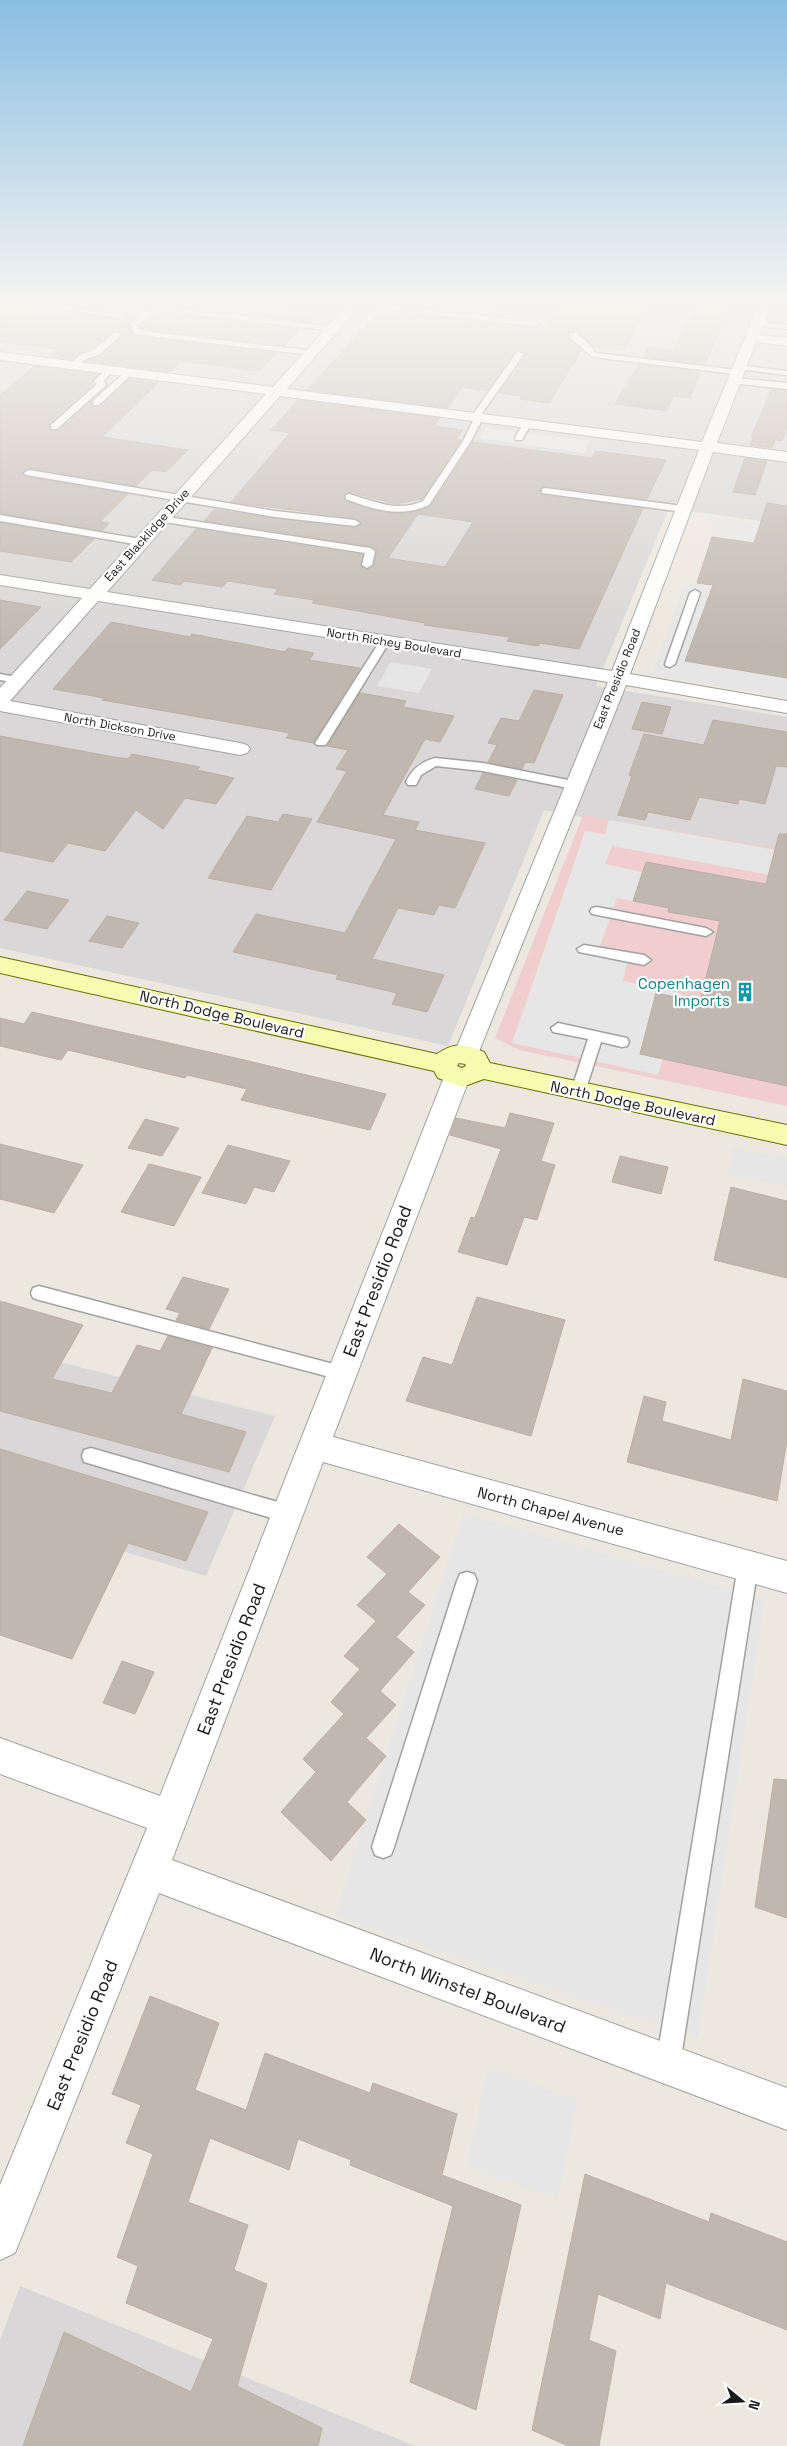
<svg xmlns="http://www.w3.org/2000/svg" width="787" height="2446" viewBox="0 0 787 2446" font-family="'Space Grotesk',sans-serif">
	<rect width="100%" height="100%" fill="#ede8df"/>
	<g fill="#d9d7d7">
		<polygon points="0,303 787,303 787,525 669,508 596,686 787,717 787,854 544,810 448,1046 0,948"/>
		<polygon points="0,1347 275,1416 206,1576 0,1515"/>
		<polygon points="20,2286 415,2446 0,2446 0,2340"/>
	</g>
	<polygon fill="#efcecd" points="583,815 787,850 787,1106 519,1050 495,1038"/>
	<g fill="#e6e6e6">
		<polygon points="257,303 338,303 330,312"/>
		<polygon points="366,306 386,308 370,328 348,325"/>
		<polygon points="304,328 322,330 304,350 285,347"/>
		<polygon points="486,428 590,441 583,453 480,438"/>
		<polygon points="714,516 787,527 787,546 709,534"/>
		<polygon points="685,584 787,599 787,697 651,675"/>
		<polygon points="391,662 432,669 419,693 377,686"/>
		<polygon points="609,820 787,852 787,878 612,846 605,864 642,872 633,901 617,898 597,955 627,963 623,981 682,994 658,1075 512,1043 585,831 605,834"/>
		<polygon points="733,1148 787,1159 787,1186 728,1175"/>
		<polygon points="463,1514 765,1600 698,2037 335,1915"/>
		<polygon points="488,2068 578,2101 558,2198 466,2166"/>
	</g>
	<g fill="#c0b7af" stroke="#beaea1" fill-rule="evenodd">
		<polygon points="0,303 121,320 127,317 121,312 53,303 119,303 150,307 128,324 134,336 277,353 259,371 182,361 170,372 86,361 101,355 123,335 123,332 116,330 93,348 79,353 72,359 48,356 57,349 0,342"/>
		<polygon points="192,303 221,303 314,315 307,322 187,308"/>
		<polygon points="388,303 504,303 495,316"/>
		<polygon points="565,303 650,303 624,350 594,347 582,335 568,332 568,338 582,350 549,403 520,399 521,396 499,393 526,355 525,352 518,350 487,391 462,387 448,408 307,390 380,311 545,328"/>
		<polygon points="698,303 732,303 705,364 643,357 649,347 674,350"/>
		<polygon points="166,313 300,329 284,346 144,329 140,326 155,315"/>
		<polygon points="639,364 701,372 690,398 674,396 666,411 615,404"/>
		<polygon points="35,366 98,374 92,381 94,384 50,424 50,430 58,430 91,401 92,406 100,406 130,378 159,382 102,437 188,450 166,472 152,470 136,486 29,468 23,471 26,477 128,494 100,522 109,523 102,531 0,513 0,395"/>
		<polygon points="772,389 787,391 787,425 782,441 775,440 772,448 750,445 754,437 751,437"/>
		<path d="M 298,400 L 440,418 L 434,426 L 463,430 L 456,439 L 461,440 L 422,499 L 395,504 L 350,492 L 344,494 L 345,501 L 387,513 L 409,513 L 431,506 L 473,442 L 592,458 L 596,451 L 666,460 L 647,499 L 545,486 L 540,488 L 542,495 L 643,508 L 579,649 L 540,643 L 538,646 L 507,641 L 510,637 L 424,625 L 425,623 L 312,603 L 314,600 L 274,594 L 278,589 L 228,581 L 222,587 L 184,581 L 181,585 L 152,580 L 196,529 L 363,555 L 360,566 L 366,570 L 373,567 L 377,550 L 370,546 L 204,521 L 214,510 L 355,528 L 362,524 L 355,518 L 231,502 L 290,433 L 271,430 ZM 418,514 L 473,522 L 445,567 L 388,558 Z"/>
		<polygon points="745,458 767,461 755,495 733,492"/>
		<polygon points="767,503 787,506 787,678 685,661 713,585 697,583 712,537 754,543"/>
		<polygon points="0,523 94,539 71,562 0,551"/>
		<polygon points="0,600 41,607 0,649"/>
		<polygon points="111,622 190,637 192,634 285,652 288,648 314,653 309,660 360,668 313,743 286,738 290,733 102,700 104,698 53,689"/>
		<polygon points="534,690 563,695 534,763 525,762 522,769 488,762 497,745 488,743 501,718 519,721"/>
		<polygon points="360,693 406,701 403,707 454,716 440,742 425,739 383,815 419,822 415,830 485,843 455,908 439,905 434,915 398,908 372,959 444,975 427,1012 392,1004 397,993 336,979 338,975 233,952 256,914 345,933 396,839 317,822 347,771 336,769 348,750 327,746"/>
		<polygon points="642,702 671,707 662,734 632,729"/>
		<polygon points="713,720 787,732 787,767 776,766 765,804 739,799 738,804 699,797 690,820 648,812 645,820 618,815 632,776 629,775 644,734 704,745"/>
		<polygon points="0,736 114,757 128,759 132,754 200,767 197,770 234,778 216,804 185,798 163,829 136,810 105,851 68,843 53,862 0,851"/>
		<polygon points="483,773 517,780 509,796 475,789"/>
		<polygon points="283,814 312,819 271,890 208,878 247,816 278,822"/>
		<polygon points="779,834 787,834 787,1086 640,1054 656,993 700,1002 720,921 668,912 669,908 633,901 646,862 766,884"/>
		<polygon points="27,891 69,900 47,929 4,920"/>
		<polygon points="107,916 139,923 122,948 89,941"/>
		<polygon points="32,1012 240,1059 386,1094 370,1130 241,1100 247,1089 187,1075 185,1078 68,1050 61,1060 0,1046 0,1018 24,1024"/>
		<polygon points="510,1113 554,1123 541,1161 555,1165 537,1220 524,1217 507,1265 458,1252 471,1217 475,1218 501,1149 450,1135 456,1118 505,1128"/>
		<polygon points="145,1119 179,1128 162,1156 128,1148"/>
		<polygon points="0,1144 83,1165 54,1213 0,1199"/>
		<polygon points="228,1145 290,1161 274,1192 254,1187 246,1204 202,1193"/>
		<polygon points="620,1156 668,1167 661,1194 612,1182"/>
		<polygon points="149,1164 201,1177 174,1226 121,1212"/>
		<polygon points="731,1187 787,1201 787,1278 714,1260"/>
		<polygon points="183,1277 229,1289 209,1329 176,1320 180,1313 166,1309"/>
		<polygon points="477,1297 565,1320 531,1436 406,1401 423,1357 452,1365"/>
		<polygon points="0,1301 83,1325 52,1379 112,1393 137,1345 160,1351 168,1336 212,1348 181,1414 246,1432 229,1472 0,1411"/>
		<polygon points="743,1379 787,1391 787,1440 777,1501 627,1462 644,1396 666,1402 662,1421 731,1440"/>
		<polygon points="0,1449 208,1512 186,1561 128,1543 72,1659 0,1635"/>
		<polygon points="399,1524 440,1557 408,1592 425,1605 396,1637 414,1652 380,1691 396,1705 366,1738 386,1756 347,1802 366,1820 331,1861 281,1812 316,1772 303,1759 344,1714 331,1702 360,1669 344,1656 376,1621 357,1605 387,1574 367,1557"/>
		<polygon points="122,1661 154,1672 135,1714 103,1703"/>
		<polygon points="774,1779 787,1780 787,1918 755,1907"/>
		<polygon points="150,1996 219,2023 195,2090 246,2110 265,2053 370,2093 373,2083 457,2114 442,2175 521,2205 476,2410 410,2382 453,2206 350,2165 351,2160 298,2139 289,2170 210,2138 188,2202 248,2225 234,2270 267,2284 237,2386 322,2428 318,2446 23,2446 64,2332 191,2392 213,2339 126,2303 138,2266 117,2257 153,2154 126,2143 141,2105 112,2094"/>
		<polygon points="585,2174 709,2222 711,2213 787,2242 787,2330 666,2283 660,2319 598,2294 589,2340 616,2351 599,2446 568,2446 532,2430"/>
	</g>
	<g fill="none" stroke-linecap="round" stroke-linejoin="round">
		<defs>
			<g id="lane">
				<polygon points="11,303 36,303 121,314 125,316 121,318"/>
				<polygon points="369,303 535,322 539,324 535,326 355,306 351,304"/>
				<polygon points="166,307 333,327 337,329 333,331 166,311 154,313 137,326 143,331 315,351 316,353 312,355 134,334 130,324 149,309"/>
				<polygon points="755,321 787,325 787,329 755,325"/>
				<polygon points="115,332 122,334 100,354 86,359 76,368 70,368 70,364 80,355 94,350"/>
				<path d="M 569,333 C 580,332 590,345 596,353 L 736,370 L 740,372 L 736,374 L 593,357 L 569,337 Z"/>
				<path d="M 517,352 L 524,354 L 480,416 L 483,418 L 471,441 L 429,505 C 402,518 373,510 346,499 L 346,495 L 349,494 C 374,501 397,513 423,501 L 463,441 L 474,419 L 471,417 Z"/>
				<polygon points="736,365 787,371 787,375 739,369 736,369"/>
				<polygon points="107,368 114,370 103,381 106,384 105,386 57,429 51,429 51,425 97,384 94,381"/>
				<polygon points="126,371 133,373 99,405 93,405 93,401"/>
				<polygon points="733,378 787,383 787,389 730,383 730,379"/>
				<polygon points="524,422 531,424 522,440 516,440 515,438"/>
				<polygon points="29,470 275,511 355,520 360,523 355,526 275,517 26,475 24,473"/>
				<polygon points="545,488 683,506 688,509 683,512 542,493 542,489"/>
				<polygon points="0,515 140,539 145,542 140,545 0,521"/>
				<polygon points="161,516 370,548 375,551 372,565 367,568 362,565 365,553 158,521 158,517"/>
				<polygon points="695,590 700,593 675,664 670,667 666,666 665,664 690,593"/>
				<polygon points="385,638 390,641 327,743 325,745 317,745 315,743 380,641"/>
				<polygon points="0,674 21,678 23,680 17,683 0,680"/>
				<path d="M 435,758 L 483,763 L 573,781 L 579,785 L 573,789 L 483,771 L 436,766 L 421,775 L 416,785 L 408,785 L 406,782 C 412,769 421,762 435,758 Z"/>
				<polygon points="597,907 706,928 713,932 706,936 592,914 590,911 592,908"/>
				<polygon points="584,945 644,955 651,960 644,965 579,952 577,949"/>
				<polygon points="558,1023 622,1037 627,1038 629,1042 627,1046 622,1047 601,1042 584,1095 574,1095 571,1091 588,1039 553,1032 551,1028"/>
				<polygon points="39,1286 341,1366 347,1368 350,1373 347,1378 341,1380 39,1300 33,1298 31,1293 33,1288"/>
				<polygon points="91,1448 288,1505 295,1508 297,1514 295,1520 288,1523 91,1464 84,1462 82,1456 84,1450"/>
				<polygon points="748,1557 755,1560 758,1566 680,2064 677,2073 668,2076 659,2073 656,2064 738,1566 741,1560"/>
				<polygon points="467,1572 474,1574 477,1581 394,1847 391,1855 383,1858 375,1855 372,1847 457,1581 460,1574"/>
			</g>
			<g id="street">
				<path d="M 349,303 L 362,303 L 287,389 L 702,442 L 759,303 L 772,303 L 759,335 L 787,338 L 787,346 L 756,342 L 717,443 L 787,452 L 787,462 L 713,452 L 630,674 L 787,701 L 787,713 L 626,685 L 478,1054 L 475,1060 L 466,1063 L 457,1060 L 454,1054 L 608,682 L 98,601 L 10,701 L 240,743 L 247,745 L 250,749 L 247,753 L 240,755 L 0,711 L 0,688 L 82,598 L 0,585 L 0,575 L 90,589 L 266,394 L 0,360 L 0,352 L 273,387 ZM 280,396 L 699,450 L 612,671 L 107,592 Z"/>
				<polygon points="457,1068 466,1071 470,1077 333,1437 787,1561 787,1593 323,1462 172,1860 787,2088 787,2130 159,1893 15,2253 0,2260 0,2185 147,1828 0,1774 0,1738 160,1796 444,1077 448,1071"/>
			</g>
			<path id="secondary" d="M 0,957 L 437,1054 C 453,1042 467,1044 484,1052 L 490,1063 L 787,1125 L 787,1145 L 484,1079 L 462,1087 L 438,1078 L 434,1071 L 0,973 ZM 459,1063 L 465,1064 L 466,1066 L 462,1068 L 457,1066 Z"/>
		</defs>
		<use href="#lane" stroke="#a1a1a1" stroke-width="3"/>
		<use href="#street" stroke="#a1a1a1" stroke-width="2"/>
		<use href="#secondary" stroke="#647102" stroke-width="2"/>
		<use href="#lane" fill="#fff" fill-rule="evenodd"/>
		<use href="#street" fill="#fff" fill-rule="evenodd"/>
		<use href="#secondary" fill="#f6fbaf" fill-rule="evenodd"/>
	</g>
	<linearGradient id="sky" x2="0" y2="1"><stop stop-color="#8abee3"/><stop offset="0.47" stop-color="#f7f5f1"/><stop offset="1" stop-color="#f7f5f1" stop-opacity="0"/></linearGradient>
	<rect width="787" height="646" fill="url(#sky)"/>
	<defs>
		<symbol id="building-bare" viewBox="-9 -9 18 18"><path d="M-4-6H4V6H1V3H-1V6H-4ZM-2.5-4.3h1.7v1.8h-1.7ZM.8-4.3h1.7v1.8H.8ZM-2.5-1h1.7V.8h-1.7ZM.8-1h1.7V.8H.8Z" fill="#0f9aa8" stroke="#fff" stroke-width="2.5" paint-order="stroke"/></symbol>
	</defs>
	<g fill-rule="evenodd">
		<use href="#building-bare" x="731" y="978" width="28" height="28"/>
	</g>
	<g text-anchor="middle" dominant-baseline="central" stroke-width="4.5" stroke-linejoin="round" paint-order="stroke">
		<g font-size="12" fill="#1a1a1a" stroke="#fff">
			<text transform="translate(147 535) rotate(-48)">East Blacklidge Drive</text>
			<text transform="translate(394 643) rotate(9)">North Richey Boulevard</text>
			<text transform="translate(617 679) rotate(-68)">East Presidio Road</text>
			<text transform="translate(120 727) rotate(10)">North Dickson Drive</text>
		</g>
		<g font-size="15" fill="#0d838f" stroke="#fff" text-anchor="end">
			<text x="730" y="983">Copenhagen<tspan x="730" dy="17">Imports</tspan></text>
		</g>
		<g font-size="15" fill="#1a1a1a" stroke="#fff">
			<text transform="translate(222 1014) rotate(13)">North Dodge Boulevard</text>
			<text transform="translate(633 1103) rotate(12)">North Dodge Boulevard</text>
			<text transform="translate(551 1511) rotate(15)">North Chapel Avenue</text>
		</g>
		<g font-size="18" fill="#1a1a1a" stroke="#fff">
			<text transform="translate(377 1281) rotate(-69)">East Presidio Road</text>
			<text transform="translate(231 1659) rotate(-69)">East Presidio Road</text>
			<text transform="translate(468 1990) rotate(21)">North Winstel Boulevard</text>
			<text transform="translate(82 2035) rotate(-68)">East Presidio Road</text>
		</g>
	</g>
	<g transform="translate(742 2401) rotate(108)" stroke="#ffffff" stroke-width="4" paint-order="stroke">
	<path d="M0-4L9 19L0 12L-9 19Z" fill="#1a1a1a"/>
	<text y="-8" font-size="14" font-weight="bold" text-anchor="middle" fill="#1a1a1a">N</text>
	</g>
</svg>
